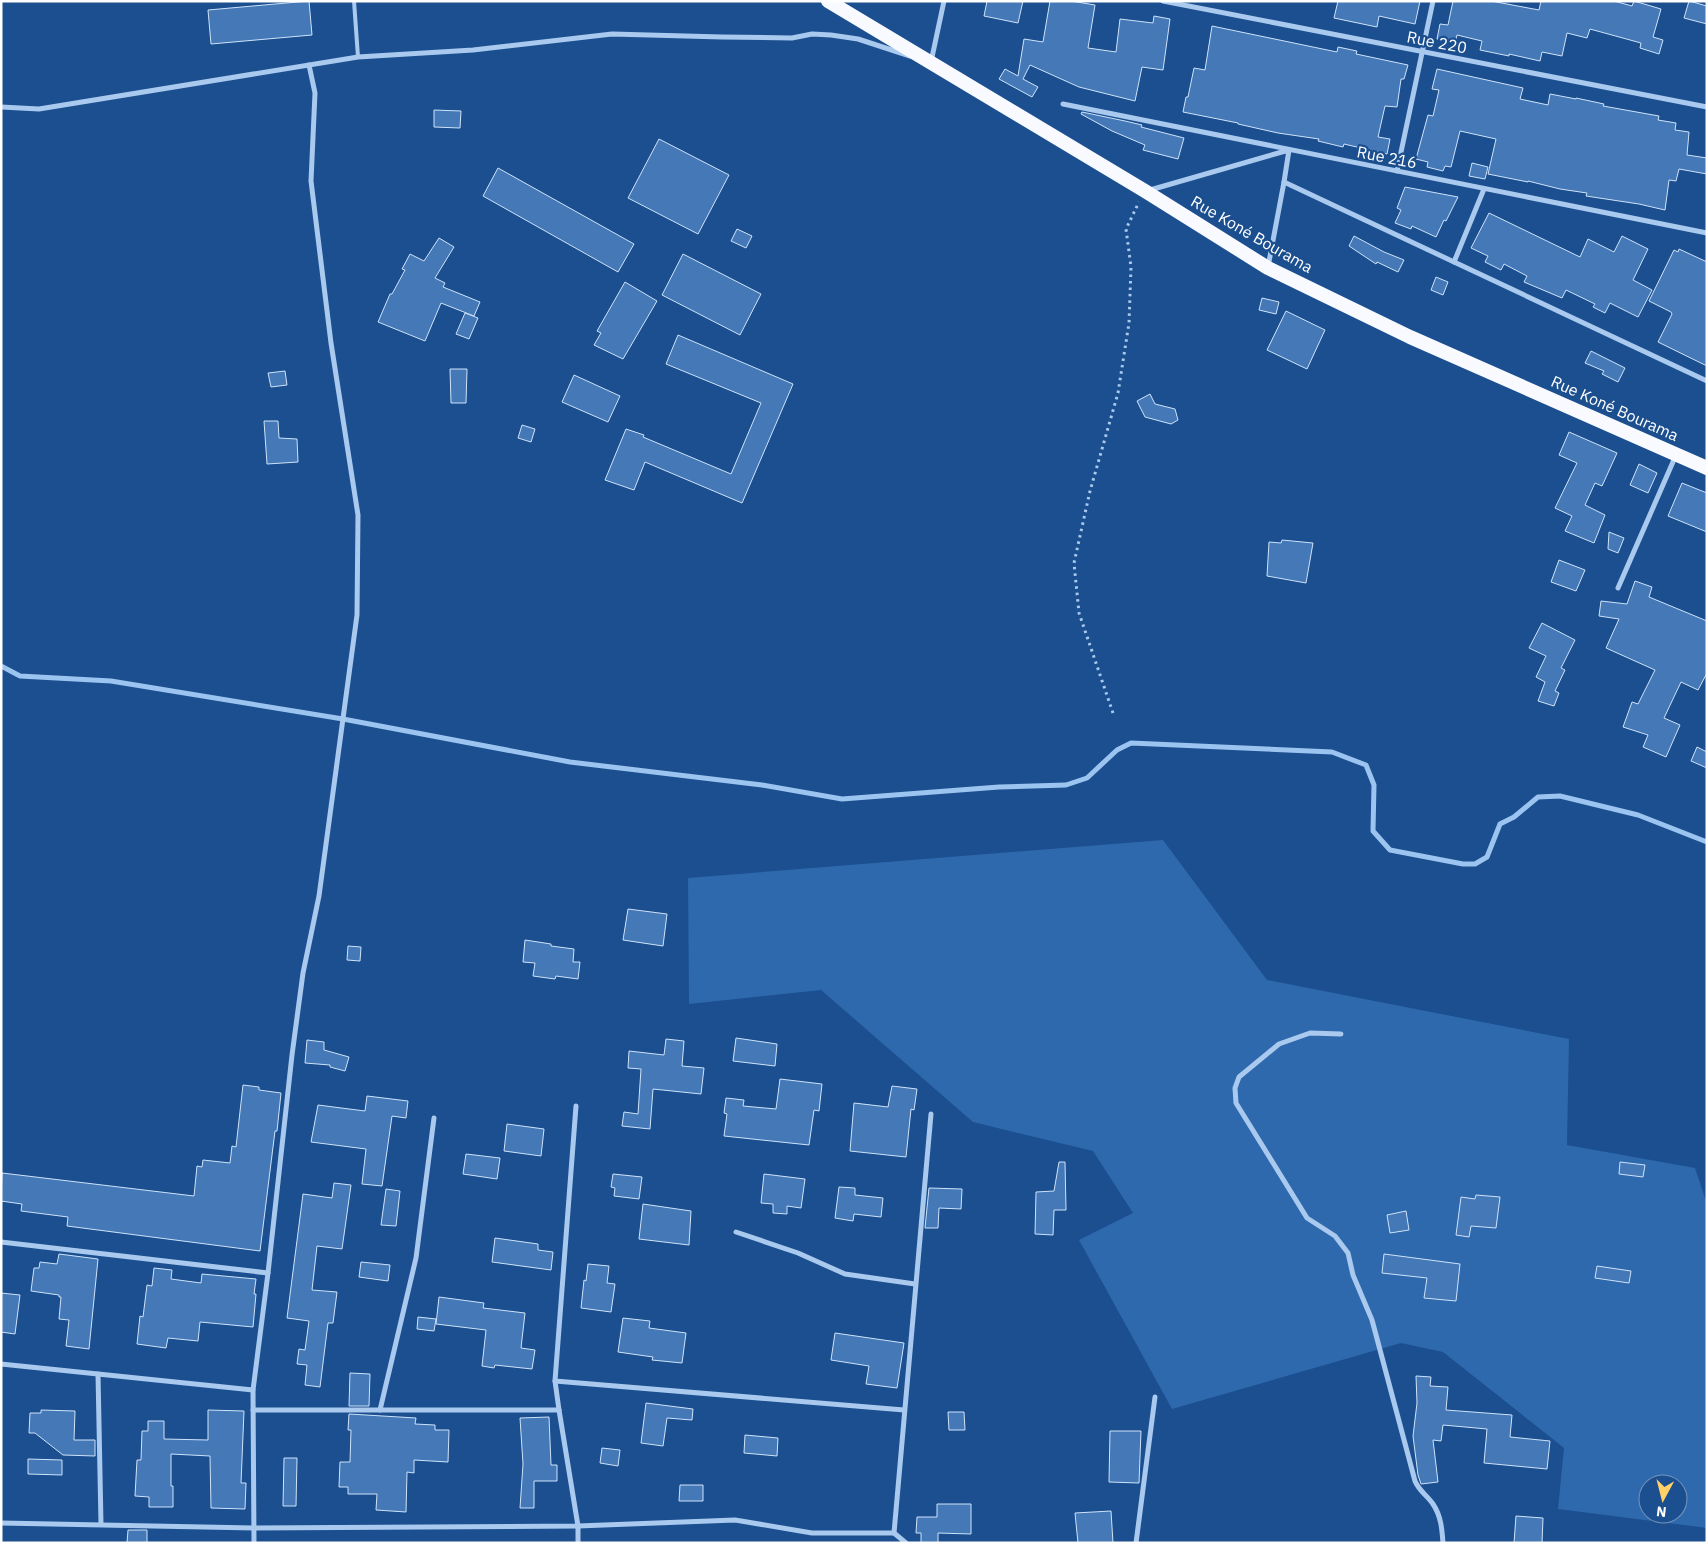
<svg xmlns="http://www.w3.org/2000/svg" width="1708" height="1544" viewBox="0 0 1708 1544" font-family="'IBM Plex Sans',sans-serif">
	<rect width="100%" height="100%" fill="#1b4f8f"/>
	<path fill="#2e69ad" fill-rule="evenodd" d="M 1163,840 L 1267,980 L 1569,1039 L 1567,1145 L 1695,1168 L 1707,1204 L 1707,1528 L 1558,1509 L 1564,1448 L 1443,1352 L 1401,1343 L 1172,1409 L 1079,1240 L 1133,1213 L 1093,1151 L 973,1122 L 821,990 L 689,1004 L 688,878 ZM 1648,1484 L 1678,1484 L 1678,1514 L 1648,1514 Z"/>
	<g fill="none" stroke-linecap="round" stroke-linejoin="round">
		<polyline stroke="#9cc4f0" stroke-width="5" points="1,666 20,676 111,681 343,719 570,762 762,785 842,799 999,787 1066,785 1087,778 1117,750 1131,743 1332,752 1366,765 1374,785 1373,831 1390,850 1463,864 1475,864 1487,857 1500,824 1514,817 1538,797 1560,796 1638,815 1707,842"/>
	</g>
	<g fill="#4478b7" stroke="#cfe3fa">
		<polygon points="309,1 312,35 211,44 208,10"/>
		<polygon points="987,1 1023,1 1018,23 984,16"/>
		<polygon points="1050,1 1071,1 1095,5 1088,48 1116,52 1120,19 1153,23 1154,16 1170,19 1163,70 1142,67 1135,101 1079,87 1030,65 1023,79 1038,87 1032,97 999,79 1005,69 1018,76 1024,39 1043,42"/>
		<polygon points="1338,1 1420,1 1415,24 1379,16 1377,27 1334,18"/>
		<polygon points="1453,1 1491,1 1539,10 1541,1 1614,1 1632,6 1634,1 1661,9 1653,37 1663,40 1659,54 1640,48 1641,43 1590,29 1587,38 1567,33 1562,56 1542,52 1540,61 1509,54 1509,56 1480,50 1482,41 1457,35 1455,43 1437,39 1440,24 1448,25"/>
		<polygon points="1689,1 1707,6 1707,24 1684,18"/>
		<polygon points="1212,26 1337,52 1338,47 1357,51 1356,54 1408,65 1404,79 1401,79 1397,107 1385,106 1378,137 1390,139 1387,154 1344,144 1343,147 1318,141 1319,139 1278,133 1238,124 1238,123 1183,112 1186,97 1188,97 1194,68 1205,70"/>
		<polygon points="1437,69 1523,88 1520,99 1548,105 1550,94 1576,99 1576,98 1604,104 1603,106 1659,116 1658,120 1676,123 1675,130 1689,132 1687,155 1707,158 1707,174 1679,169 1676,181 1669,180 1665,210 1639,204 1586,196 1587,193 1560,189 1528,181 1528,182 1488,174 1496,139 1460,131 1451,167 1445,166 1443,171 1427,167 1428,162 1416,159 1428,115 1433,116 1439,90 1432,89"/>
		<polygon points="434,110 461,111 460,128 434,127"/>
		<polygon points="1082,112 1125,121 1142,125 1141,127 1184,138 1178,159 1143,150 1145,145 1112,131 1081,114"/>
		<polygon points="659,139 729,175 698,234 628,198"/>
		<polygon points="1472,163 1488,167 1485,179 1469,176"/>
		<polygon points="498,168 634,244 618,272 483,196"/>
		<polygon points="1405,187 1458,197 1446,221 1444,220 1436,237 1412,226 1411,229 1395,223 1401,210 1397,208"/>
		<polygon points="1489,213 1580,257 1588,239 1614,252 1622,236 1648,249 1633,280 1652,290 1638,317 1610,303 1605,313 1593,307 1595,304 1566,290 1562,298 1524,282 1527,276 1504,264 1501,270 1485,262 1488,256 1471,248"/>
		<polygon points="737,229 752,236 746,248 731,241"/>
		<polygon points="1354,236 1384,252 1404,260 1398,272 1377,262 1376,264 1349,246"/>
		<polygon points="439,238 454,247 435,278 445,283 443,287 480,302 474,316 441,303 425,341 378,322 390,294 392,294 405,270 402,269 410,254 424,261"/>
		<polygon points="1679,249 1707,262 1707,366 1658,342 1672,314 1671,312 1649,301 1674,250 1678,252"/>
		<polygon points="683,254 761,294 740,335 662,295"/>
		<polygon points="1436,277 1448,282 1443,295 1431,290"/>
		<polygon points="625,282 657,301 623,359 594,345 601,333 597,331"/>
		<polygon points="1262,298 1279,302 1276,314 1259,310"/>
		<polygon points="1286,311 1325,330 1307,369 1267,350"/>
		<polygon points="465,313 478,318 469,339 456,334"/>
		<polygon points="678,335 793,384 742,503 645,462 634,490 605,480 626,429 644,435 643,437 731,474 761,403 666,364"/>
		<polygon points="1591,351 1625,368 1618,382 1602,374 1604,371 1585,363"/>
		<polygon points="450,369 467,369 466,403 451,403"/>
		<polygon points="285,371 287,385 271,387 268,373"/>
		<polygon points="574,375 620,396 608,422 562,402"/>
		<polygon points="1150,394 1155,404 1175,409 1178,420 1171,424 1145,417 1137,401"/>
		<polygon points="264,421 278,421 279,438 297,439 298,462 267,464"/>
		<polygon points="522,425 535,429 531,442 518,438"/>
		<polygon points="1569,432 1617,453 1602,486 1595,483 1585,505 1605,515 1594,543 1565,531 1572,516 1555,508 1577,463 1559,455"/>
		<polygon points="1639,464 1657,473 1648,493 1630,485"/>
		<polygon points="1682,483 1707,493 1707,532 1668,516"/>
		<polygon points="1609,532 1624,538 1618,553 1608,549"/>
		<polygon points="1282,540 1313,543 1306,583 1267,576 1269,542 1281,543"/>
		<polygon points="1559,560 1585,570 1576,591 1551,582"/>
		<polygon points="1635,581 1652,587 1649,597 1707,621 1707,673 1698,690 1681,682 1664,718 1680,725 1666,757 1643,747 1648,735 1623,727 1632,702 1638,704 1655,670 1606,648 1619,619 1599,616 1601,601 1627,604"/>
		<polygon points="1542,623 1575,640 1561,668 1565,670 1555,691 1559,693 1554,706 1538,701 1545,682 1536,677 1546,656 1529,648"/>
		<polygon points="1697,747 1707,752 1707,768 1691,761"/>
		<polygon points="628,909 667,914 663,946 623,940"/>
		<polygon points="525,940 551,944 551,946 574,949 573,962 580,962 578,979 556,976 555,979 533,976 535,963 523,962"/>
		<polygon points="348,946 361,947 360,961 347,960"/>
		<polygon points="736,1038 777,1044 775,1066 733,1061"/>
		<polygon points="666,1039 684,1041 682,1066 704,1068 701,1094 653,1089 650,1129 622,1126 624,1112 638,1114 641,1069 628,1068 629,1051 664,1055"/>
		<polygon points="307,1040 324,1042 324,1050 349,1057 345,1071 330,1067 330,1065 305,1063"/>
		<polygon points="780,1079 822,1084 819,1111 814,1110 809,1145 724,1136 727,1114 724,1113 726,1098 744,1100 743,1106 776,1109"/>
		<polygon points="243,1085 259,1087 259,1090 281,1093 277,1131 275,1131 260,1251 67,1226 68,1217 21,1211 22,1204 1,1201 2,1173 194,1196 197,1166 202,1167 203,1160 230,1163 232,1146 236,1147"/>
		<polygon points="892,1086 917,1089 914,1110 911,1109 906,1157 850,1151 854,1103 888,1107"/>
		<polygon points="367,1096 408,1101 406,1118 392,1116 382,1186 362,1184 366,1149 311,1142 318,1105 365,1111"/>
		<polygon points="507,1124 544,1129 541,1156 504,1151"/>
		<polygon points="466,1154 500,1158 497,1179 463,1174"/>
		<polygon points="1059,1162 1065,1162 1066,1210 1054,1210 1053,1235 1035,1234 1036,1192 1054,1191"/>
		<polygon points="1620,1162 1645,1165 1643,1177 1619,1174"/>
		<polygon points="613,1174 642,1177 639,1199 614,1196 615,1188 611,1187"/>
		<polygon points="764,1174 805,1179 801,1208 787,1206 787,1214 773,1213 773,1204 761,1203"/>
		<polygon points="334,1183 351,1185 342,1249 317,1246 312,1290 337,1292 333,1323 328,1323 320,1387 305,1385 307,1365 297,1364 299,1349 305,1350 309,1321 287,1318 303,1194 332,1198"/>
		<polygon points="839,1187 855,1188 855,1195 883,1198 881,1217 854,1214 853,1221 835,1218"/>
		<polygon points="929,1188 962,1189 961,1209 939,1208 938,1228 925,1228"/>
		<polygon points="386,1189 400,1191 396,1226 381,1225"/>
		<polygon points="1476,1195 1500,1197 1496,1228 1471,1226 1469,1237 1456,1235 1461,1197 1475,1199"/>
		<polygon points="643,1204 691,1211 689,1245 639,1239"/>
		<polygon points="1406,1211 1409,1230 1390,1233 1387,1215"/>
		<polygon points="495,1238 538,1244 538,1250 553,1252 551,1270 492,1262"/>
		<polygon points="59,1254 98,1259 89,1349 66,1346 69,1320 59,1319 61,1297 59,1297 59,1295 31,1291 34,1268 39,1268 40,1262 57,1264"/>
		<polygon points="1384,1254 1460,1264 1456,1301 1424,1298 1427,1278 1382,1273"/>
		<polygon points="361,1262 390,1265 388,1281 359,1277"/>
		<polygon points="588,1264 609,1266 607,1283 615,1284 611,1312 581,1308 584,1280 586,1281"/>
		<polygon points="1597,1266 1631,1271 1629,1283 1595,1278"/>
		<polygon points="154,1268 172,1270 171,1279 201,1283 202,1274 256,1279 254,1294 256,1294 253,1327 200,1322 198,1341 168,1338 166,1348 137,1344 140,1316 143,1317 147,1285 152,1286"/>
		<polygon points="1,1293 20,1295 15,1334 1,1332"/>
		<polygon points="439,1297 484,1303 483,1308 525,1313 521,1348 535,1350 532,1369 495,1365 494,1368 482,1366 486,1330 436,1324"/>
		<polygon points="418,1317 436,1319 434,1331 417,1329"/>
		<polygon points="623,1318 650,1321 649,1328 686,1333 682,1363 652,1360 653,1357 618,1352"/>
		<polygon points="835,1333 904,1343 897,1388 866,1384 869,1366 831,1360"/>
		<polygon points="350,1373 370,1374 369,1406 349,1406"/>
		<polygon points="1416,1376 1431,1377 1430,1386 1448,1387 1446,1410 1512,1415 1510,1437 1550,1441 1547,1469 1484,1463 1487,1429 1443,1425 1441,1441 1433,1440 1438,1482 1421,1484 1418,1475 1413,1436 1417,1403"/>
		<polygon points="646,1403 693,1409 692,1420 667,1418 663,1446 641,1443"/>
		<polygon points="41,1410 75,1411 74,1440 95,1440 95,1456 63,1455 35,1433 29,1433 30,1413 41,1413"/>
		<polygon points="208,1410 244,1411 241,1483 246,1483 245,1509 211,1508 210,1456 171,1454 171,1486 173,1486 173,1507 149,1507 149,1497 135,1496 137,1460 141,1460 142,1431 148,1431 148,1421 164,1421 164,1439 208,1440"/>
		<polygon points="948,1412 964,1412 965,1430 949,1430"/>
		<polygon points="349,1414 416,1418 415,1424 435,1425 435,1430 449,1430 448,1462 414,1460 414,1473 407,1472 406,1512 376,1510 377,1494 348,1494 348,1487 339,1487 340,1462 350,1462 351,1430 348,1430"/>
		<polygon points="549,1417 551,1465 557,1465 557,1481 534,1481 534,1508 520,1508 523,1464 520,1418"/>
		<polygon points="1110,1431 1141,1431 1139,1483 1109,1482"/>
		<polygon points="745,1435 778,1438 777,1456 744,1453"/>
		<polygon points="602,1448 620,1450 618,1466 600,1463"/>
		<polygon points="284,1458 297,1458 296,1506 283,1506"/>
		<polygon points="28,1459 62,1460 62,1475 28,1474"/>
		<polygon points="680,1485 703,1485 703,1501 679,1501"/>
		<polygon points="937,1504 971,1504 971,1534 938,1533 938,1543 921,1543 921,1533 916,1533 917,1517 937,1517"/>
		<polygon points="1111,1511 1113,1543 1078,1543 1075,1513"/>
		<polygon points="1516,1516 1543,1518 1542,1543 1514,1543"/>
		<polygon points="128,1530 147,1530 147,1543 127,1543"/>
	</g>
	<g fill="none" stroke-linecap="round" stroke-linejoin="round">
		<polyline stroke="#a9c9ee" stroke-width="3" stroke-dasharray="2.5 4" stroke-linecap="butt" points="1113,713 1079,613 1074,563 1090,491 1118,393 1129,323 1131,267 1126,229 1139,202"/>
		<polyline stroke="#a9c9ee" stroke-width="4" points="354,1 358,57"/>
		<g stroke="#a9c9ee" stroke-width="5">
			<polyline points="1163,1 1707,107"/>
			<polyline points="931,62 944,1"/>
			<polyline points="1063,104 1707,233"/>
			<polyline points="1,107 39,109 358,57 473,50 612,34 722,37 792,38 812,34 831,35 858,39 910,56"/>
			<polyline points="1397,171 1433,1"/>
			<polyline points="1284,182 1707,381"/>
			<polyline points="1150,190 1289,150 1284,182 1268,267"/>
			<polyline points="1454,262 1484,189"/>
			<polyline points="1618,588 1676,455"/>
			<path d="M 1341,1034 L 1310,1033 L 1279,1044 L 1239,1077 L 1235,1088 L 1236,1103 L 1307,1218 L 1335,1236 L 1348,1253 L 1353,1275 L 1372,1320 L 1415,1481 C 1419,1491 1427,1495 1433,1504 C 1441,1516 1442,1529 1443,1543"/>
			<polyline points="576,1106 555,1381 559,1410 578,1526 578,1543"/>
			<polyline points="736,1232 798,1253 845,1274 915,1284"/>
			<polyline points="1,1242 268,1273"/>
			<polyline points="1,1364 253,1390"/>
			<polyline points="98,1374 101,1524"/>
			<polyline points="555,1381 904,1410"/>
			<polyline points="253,1410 559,1410"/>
			<polyline points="380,1410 416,1258 434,1118"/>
			<polyline points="1,1523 254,1528 578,1526 735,1520 812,1533 894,1533 906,1543"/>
			<polyline points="894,1533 931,1114"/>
			<polyline points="254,1543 253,1390 268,1273 292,1055 303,973 319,896 357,615 358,515 331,343 311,181 315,93 309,65"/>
			<polyline points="1136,1543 1155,1397"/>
		</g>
		<polyline stroke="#f8faff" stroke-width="14" points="828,1 1145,191 1268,268 1410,337 1707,468"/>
	</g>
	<g text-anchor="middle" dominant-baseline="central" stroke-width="4.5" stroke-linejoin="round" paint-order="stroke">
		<g font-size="16" fill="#fff" stroke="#1b4f8f">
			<text transform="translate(1437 42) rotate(11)">Rue 220</text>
			<text transform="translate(1387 157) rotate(11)">Rue 216</text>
			<text transform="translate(1252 234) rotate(30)">Rue Koné Bourama</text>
			<text transform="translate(1615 408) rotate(24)">Rue Koné Bourama</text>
		</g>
	</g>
	<rect width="1708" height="1544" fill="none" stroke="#ffffff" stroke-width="5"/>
	<g transform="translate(1663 1499) rotate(187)"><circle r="24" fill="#1b4f8f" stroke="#7695bc"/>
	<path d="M0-4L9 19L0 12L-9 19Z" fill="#ffd166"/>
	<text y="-8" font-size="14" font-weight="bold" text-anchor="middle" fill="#ffffff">N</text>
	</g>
</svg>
